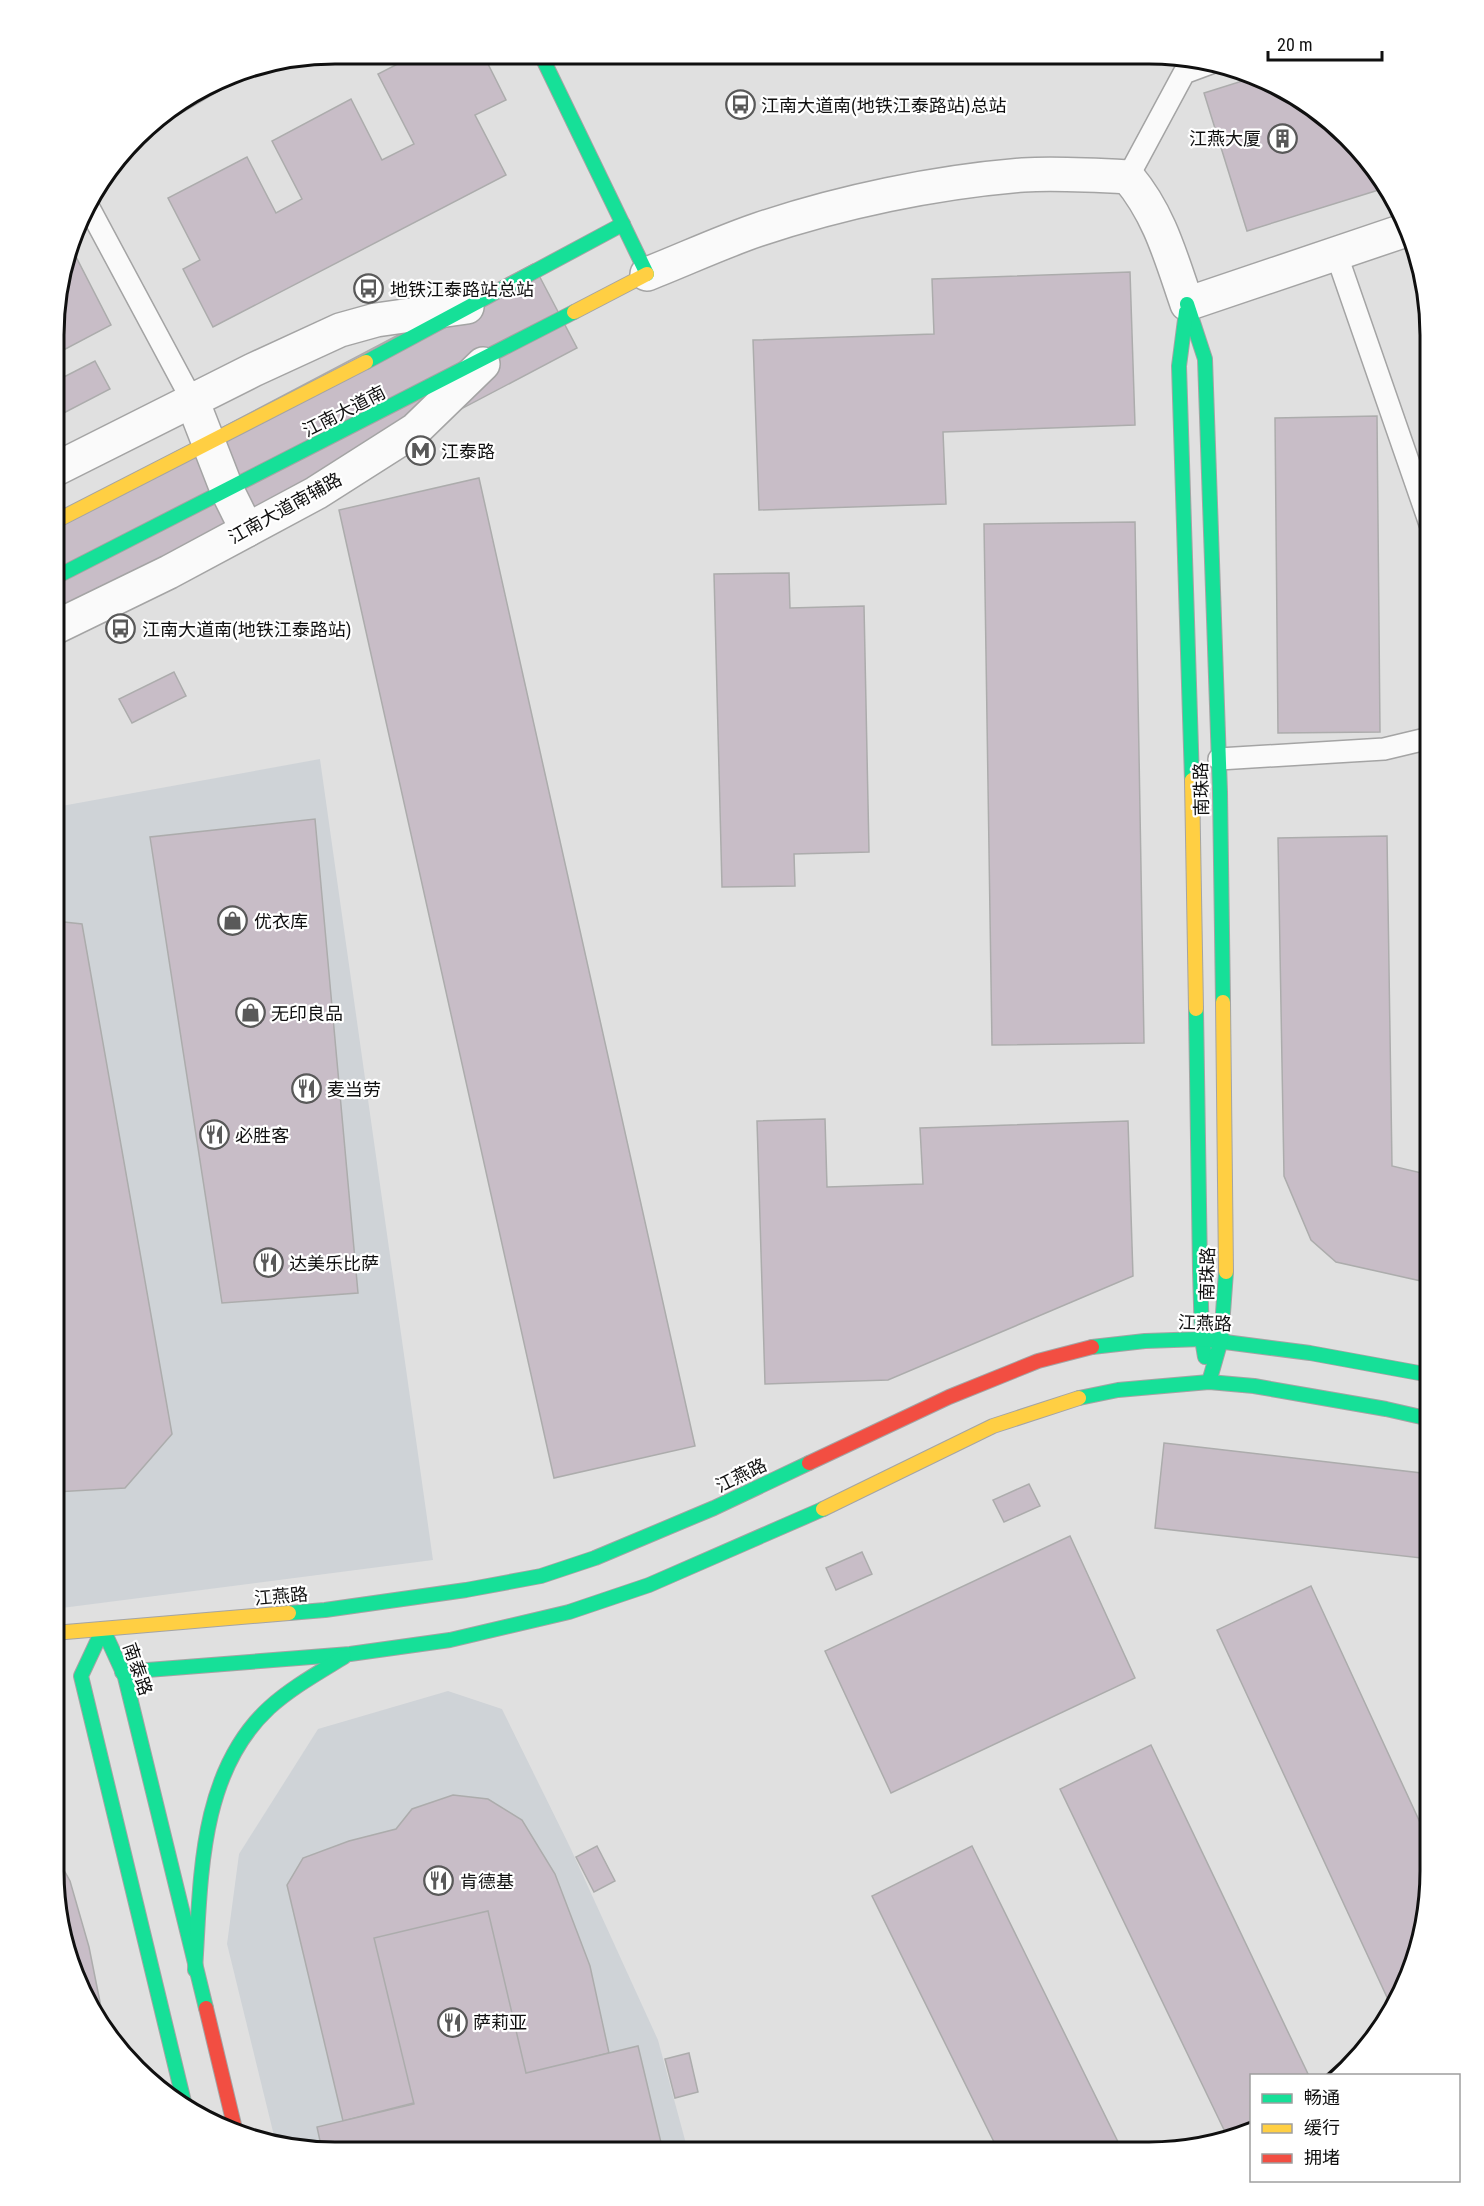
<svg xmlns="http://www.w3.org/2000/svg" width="1484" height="2206" viewBox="0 0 1484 2206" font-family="'Roboto Condensed','Noto Sans SC',sans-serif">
	<rect width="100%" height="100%" fill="#e0e0e0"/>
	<g fill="#cfd3d7">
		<polygon points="320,759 433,1560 54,1609 56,807"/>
		<polygon points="448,1691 502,1709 570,1847 658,2040 688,2151 299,2150 276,2144 227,1944 239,1854 318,1729"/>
	</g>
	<g fill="#c8bdc7" stroke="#acacac" stroke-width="1.5">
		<polygon points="417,54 483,54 506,100 475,115 506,175 213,327 183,269 200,260 168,198 247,157 276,213 302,199 272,141 351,99 382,160 414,144 378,74"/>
		<polygon points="1258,76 1320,112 1372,164 1385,188 1247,231 1204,93"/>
		<polygon points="229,78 232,83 139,138 150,124"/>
		<polygon points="73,251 111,325 56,354 56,298"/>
		<polygon points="533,264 577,348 56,622 56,515"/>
		<polygon points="1130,272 1135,425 943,432 946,504 759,510 753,340 934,334 932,279"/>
		<polygon points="95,361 110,389 56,417 56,381"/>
		<polygon points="1377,416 1380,732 1278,733 1275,418"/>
		<polygon points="479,478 695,1446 554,1478 339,510"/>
		<polygon points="1135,522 1144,1043 992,1045 984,524"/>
		<polygon points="789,573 790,608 864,606 869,852 794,854 795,886 722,887 714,574"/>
		<polygon points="174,672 186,696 132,723 119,699"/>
		<polygon points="315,819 358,1293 222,1303 150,837"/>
		<polygon points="1387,836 1392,1166 1430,1175 1430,1283 1336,1262 1311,1240 1284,1176 1278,838"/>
		<polygon points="55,921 82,924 172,1434 125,1488 55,1492"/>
		<polygon points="825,1119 827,1187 923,1184 920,1128 1128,1121 1133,1276 888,1380 765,1384 757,1121"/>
		<polygon points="1164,1443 1430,1474 1430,1559 1155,1528"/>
		<polygon points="1029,1484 1040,1506 1004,1522 993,1500"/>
		<polygon points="1070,1536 1135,1678 891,1793 825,1651"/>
		<polygon points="862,1552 872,1574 836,1590 826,1568"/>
		<polygon points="1311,1586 1429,1842 1429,1889 1415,1961 1392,2008 1217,1630"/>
		<polygon points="1151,1745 1309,2076 1252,2076 1252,2131 1227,2136 1060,1789"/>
		<polygon points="453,1795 488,1799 522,1820 555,1874 590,1966 609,2053 343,2121 287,1885 303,1858 349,1841 396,1829 412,1809"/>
		<polygon points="597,1846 615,1881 594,1892 576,1857"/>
		<polygon points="972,1846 1123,2152 999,2152 872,1896"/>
		<polygon points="54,1852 70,1881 89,1947 106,2032 76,1979 54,1870"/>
		<polygon points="488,1911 526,2073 638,2046 663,2151 322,2150 317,2127 414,2104 374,1938"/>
		<polygon points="689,2053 698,2092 675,2098 665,2059"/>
	</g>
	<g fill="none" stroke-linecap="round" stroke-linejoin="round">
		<defs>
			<g id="lane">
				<polyline points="1128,177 1184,73 1211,63"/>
				<polyline points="88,206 192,400"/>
				<polyline points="1336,253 1430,524"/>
				<polyline points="1219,759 1384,749 1430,738"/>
			</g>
			<g id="street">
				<path d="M 647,274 C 683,260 719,243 757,230 C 840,202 935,182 1023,175 C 1058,173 1093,175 1128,177 C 1160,215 1171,258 1187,304 L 1409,229"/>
				<polyline points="192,400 227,490 247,530"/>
				<polyline points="56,469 253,370 340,330 376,320 467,307"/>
				<polyline points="56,627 169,572 316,493 415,430 483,364"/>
			</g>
			<g id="fast">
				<polyline points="541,55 647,274"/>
				<polyline points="1187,304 1205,359 1220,792 1223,1002"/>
				<polyline points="1186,312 1179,366 1192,780"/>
				<polyline points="366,362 623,224"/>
				<polyline points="56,577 574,312"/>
				<polyline points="1196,1009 1200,1270 1202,1339 1205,1357"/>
				<polyline points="1092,1347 1145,1341 1202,1339 1310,1353 1430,1375"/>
				<polyline points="1209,1382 1221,1340 1226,1272"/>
				<polyline points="1079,1398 1118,1390 1209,1382 1254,1386 1386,1409 1430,1419"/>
				<polyline points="289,1613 325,1610 466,1590 541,1576 595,1558 714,1508 809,1463"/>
				<polyline points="103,1629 125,1677 206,2008"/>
				<polyline points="103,1629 81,1676 185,2106"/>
				<polyline points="122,1672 350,1654 450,1640 569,1612 649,1585 823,1509"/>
				<path d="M 195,1970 C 201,1881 198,1774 269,1708 C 291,1688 318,1673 344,1657"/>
			</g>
			<g id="slow">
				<polyline points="574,312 647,274"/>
				<polyline points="56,521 366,362"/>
				<polyline points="1192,780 1196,1009"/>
				<polyline points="1223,1002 1226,1272"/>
				<polyline points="823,1509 993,1426 1079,1398"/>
				<polyline points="54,1633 289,1613"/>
			</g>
			<g id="jam">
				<polyline points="809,1463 949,1397 1038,1361 1092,1347"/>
				<polyline points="206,2008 236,2133"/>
			</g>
		</defs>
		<use href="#lane" stroke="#a4a4a4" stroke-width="24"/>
		<use href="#street" stroke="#a4a4a4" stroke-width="36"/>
		<use href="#fast" stroke="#a4a4a4" stroke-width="16"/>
		<use href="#slow" stroke="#a4a4a4" stroke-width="16"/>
		<use href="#jam" stroke="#a4a4a4" stroke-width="16"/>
		<use href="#lane" stroke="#fafafa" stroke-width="21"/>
		<use href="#street" stroke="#fafafa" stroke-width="33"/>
		<use href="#fast" stroke="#16e098" stroke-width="14"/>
		<use href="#slow" stroke="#ffcf43" stroke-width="14"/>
		<use href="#jam" stroke="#f24e42" stroke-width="14"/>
	</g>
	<defs>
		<symbol id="bus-ring" viewBox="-11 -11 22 22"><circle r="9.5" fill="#fff" stroke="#595959" stroke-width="1.5"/><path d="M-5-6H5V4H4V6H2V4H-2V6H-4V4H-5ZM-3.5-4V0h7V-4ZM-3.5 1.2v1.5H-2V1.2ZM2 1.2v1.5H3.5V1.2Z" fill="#595959"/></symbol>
		<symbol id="building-ring" viewBox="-11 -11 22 22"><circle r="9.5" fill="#fff" stroke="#595959" stroke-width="1.5"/><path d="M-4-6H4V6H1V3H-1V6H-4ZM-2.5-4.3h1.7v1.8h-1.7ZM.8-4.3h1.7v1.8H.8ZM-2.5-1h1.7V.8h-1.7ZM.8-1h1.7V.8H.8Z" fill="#595959"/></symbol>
		<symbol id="metro-ring" viewBox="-11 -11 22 22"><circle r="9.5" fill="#fff" stroke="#595959" stroke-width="1.5"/><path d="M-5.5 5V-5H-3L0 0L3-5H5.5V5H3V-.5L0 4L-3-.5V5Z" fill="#595959"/></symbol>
		<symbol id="shop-ring" viewBox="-11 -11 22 22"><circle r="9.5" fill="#fff" stroke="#595959" stroke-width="1.5"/><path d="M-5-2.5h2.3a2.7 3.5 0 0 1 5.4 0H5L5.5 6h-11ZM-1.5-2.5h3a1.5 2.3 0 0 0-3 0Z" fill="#595959"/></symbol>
		<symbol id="restaurant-ring" viewBox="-11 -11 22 22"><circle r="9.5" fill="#fff" stroke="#595959" stroke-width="1.5"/><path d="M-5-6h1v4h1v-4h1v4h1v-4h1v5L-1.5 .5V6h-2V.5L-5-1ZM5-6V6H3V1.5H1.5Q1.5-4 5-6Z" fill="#595959"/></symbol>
	</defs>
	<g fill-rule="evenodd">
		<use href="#bus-ring" x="724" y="88" width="33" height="33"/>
		<use href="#building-ring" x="1266" y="122" width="33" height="33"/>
		<use href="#bus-ring" x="352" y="272" width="33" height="33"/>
		<use href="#metro-ring" x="404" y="434" width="33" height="33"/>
		<use href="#bus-ring" x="104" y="612" width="33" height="33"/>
		<use href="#shop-ring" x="216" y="904" width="33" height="33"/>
		<use href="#shop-ring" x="234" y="996" width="33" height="33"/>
		<use href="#restaurant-ring" x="290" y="1072" width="33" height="33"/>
		<use href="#restaurant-ring" x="198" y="1118" width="33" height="33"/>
		<use href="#restaurant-ring" x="252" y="1246" width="33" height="33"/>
		<use href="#restaurant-ring" x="422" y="1864" width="33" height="33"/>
		<use href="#restaurant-ring" x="436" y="2006" width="33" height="33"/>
	</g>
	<g text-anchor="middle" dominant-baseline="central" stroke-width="4.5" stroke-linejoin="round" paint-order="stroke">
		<g font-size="18" fill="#101010" stroke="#fff" text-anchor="start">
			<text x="761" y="105">江南大道南(地铁江泰路站)总站</text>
			<text x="1261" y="138" text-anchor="end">江燕大厦</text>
			<text x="390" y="289">地铁江泰路站总站</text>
			<text x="441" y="451">江泰路</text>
			<text x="142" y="629">江南大道南(地铁江泰路站)</text>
			<text x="254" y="921">优衣库</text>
			<text x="271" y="1013">无印良品</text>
			<text x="327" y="1089">麦当劳</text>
			<text x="235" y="1135">必胜客</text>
			<text x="289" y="1263">达美乐比萨</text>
			<text x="460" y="1881">肯德基</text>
			<text x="473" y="2022">萨莉亚</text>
		</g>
		<g font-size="18" fill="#101010" stroke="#fff">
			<text transform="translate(344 411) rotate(-27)">江南大道南</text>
			<text transform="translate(285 508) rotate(-29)">江南大道南辅路</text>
			<text transform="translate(1201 789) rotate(-91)">南珠路</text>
			<text transform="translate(1207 1274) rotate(-89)">南珠路</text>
			<text transform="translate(1205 1323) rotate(2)">江燕路</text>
			<text transform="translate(741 1475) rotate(-26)">江燕路</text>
			<text transform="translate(281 1596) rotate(-5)">江燕路</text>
			<text transform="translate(138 1669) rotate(71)">南泰路</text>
		</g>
	</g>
	<path d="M0 0H1484V2206H0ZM335 64H1149A271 271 0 0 1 1420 335V1871A271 271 0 0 1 1149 2142H335A271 271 0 0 1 64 1871V335A271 271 0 0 1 335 64Z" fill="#fff" fill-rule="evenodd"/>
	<path fill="none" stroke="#101010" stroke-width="3" d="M335 64H1149A271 271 0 0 1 1420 335V1871A271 271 0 0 1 1149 2142H335A271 271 0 0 1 64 1871V335A271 271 0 0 1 335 64Z"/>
	<rect x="1250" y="2074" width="210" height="108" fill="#ffffff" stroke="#9f9f9f" stroke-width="1.5"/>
	<rect x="1262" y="2094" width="30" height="9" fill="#16e098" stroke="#9f9f9f" stroke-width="1.5"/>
	<text x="1304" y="2104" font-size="18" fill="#101010">畅通</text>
	<rect x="1262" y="2124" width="30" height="9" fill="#ffcf43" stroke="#9f9f9f" stroke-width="1.5"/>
	<text x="1304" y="2134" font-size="18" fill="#101010">缓行</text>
	<rect x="1262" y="2154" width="30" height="9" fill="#f24e42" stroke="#9f9f9f" stroke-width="1.5"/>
	<text x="1304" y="2164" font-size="18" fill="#101010">拥堵</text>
	<path d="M1268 51v9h114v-9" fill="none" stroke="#101010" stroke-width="3"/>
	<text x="1277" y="51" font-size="18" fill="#101010" stroke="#ffffff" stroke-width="4.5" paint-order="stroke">20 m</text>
</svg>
